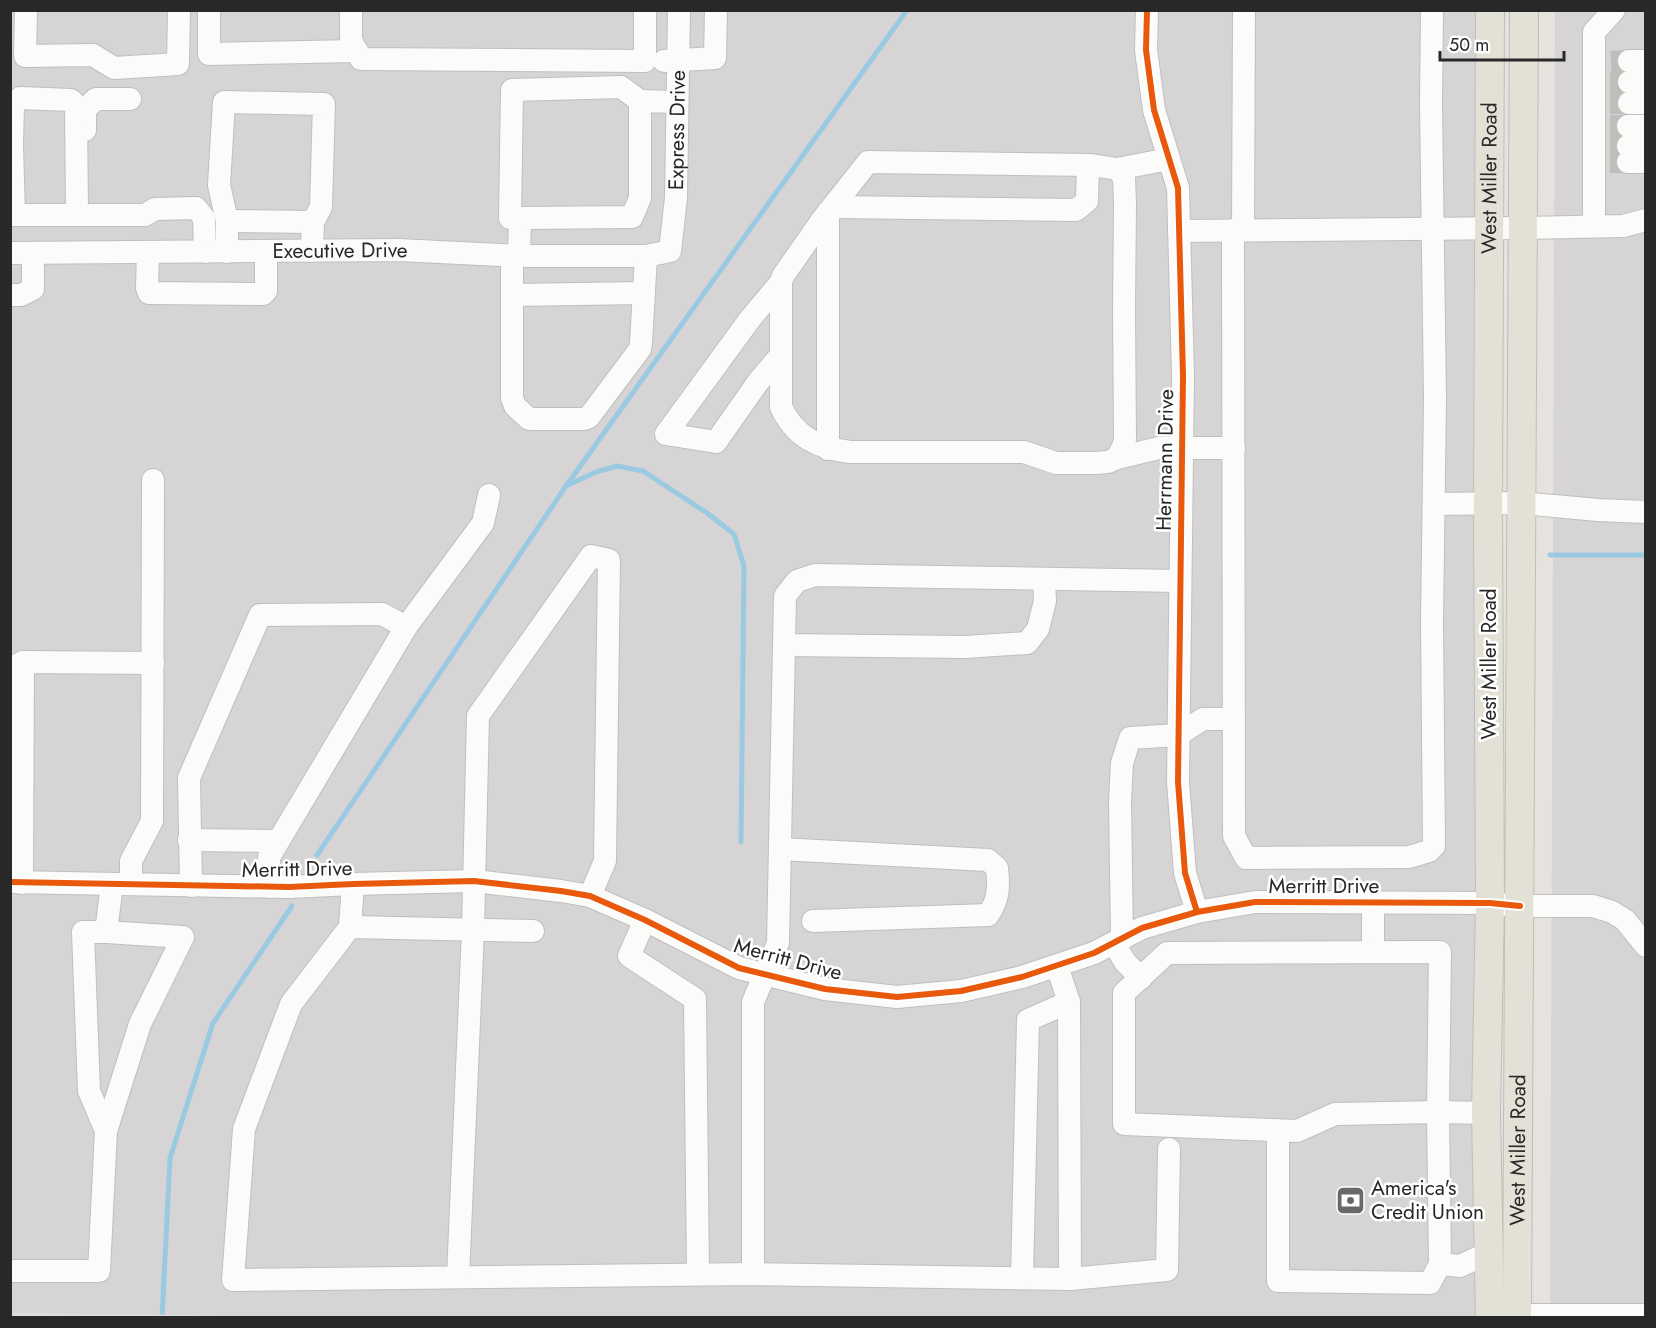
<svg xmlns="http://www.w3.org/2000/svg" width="1656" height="1328" viewBox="0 0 1656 1328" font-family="Jost,sans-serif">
	<rect width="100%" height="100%" fill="#e6e3de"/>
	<g fill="#d7d4d5">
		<polygon points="10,11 1483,11 1477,1317 11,1317"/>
		<polygon points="1555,11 1645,11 1645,1317 1550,1318"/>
	</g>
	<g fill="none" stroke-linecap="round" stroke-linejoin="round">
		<g stroke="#99cae1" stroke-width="5">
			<polyline points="568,485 596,472 617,466 643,471 707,513 734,534 744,566 741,842"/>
			<polyline points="1550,555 1646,555"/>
			<polyline points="317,855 566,486 907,10"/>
			<polyline points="162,1318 170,1158 213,1023 292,906"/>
		</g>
		<g stroke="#c0beba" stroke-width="22" stroke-dasharray="22 11" stroke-linecap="butt">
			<polyline points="1611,62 1629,61"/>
			<polyline points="1610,82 1629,82"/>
			<polyline points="1610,103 1629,103"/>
			<polyline points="1610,126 1628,126"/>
			<polyline points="1610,146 1628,146"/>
			<polyline points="1610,162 1628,162"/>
		</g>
		<defs>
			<g id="minor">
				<polyline points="209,10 209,54 357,51"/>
				<polyline points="351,10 351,40 361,59 645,61 645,10"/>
				<polyline points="1147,10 1146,50 1154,110 1178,188 1183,376 1178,782 1185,873 1197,912"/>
				<polyline points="26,11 25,56 93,55 114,68 178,64 179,10"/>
				<polyline points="664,61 715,58 716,10"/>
				<polyline points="1629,61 1646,61"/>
				<polyline points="1629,82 1646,82"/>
				<polyline points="1629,103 1646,103"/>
				<polyline points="1628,126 1646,126"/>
				<polyline points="85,130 85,109 96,99 130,99"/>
				<polyline points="1628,146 1646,146"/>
				<polyline points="1628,162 1646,162"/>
				<path d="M 1117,169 L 1124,177 L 1125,204 L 1124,310 L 1125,439 L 1123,447 L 1117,458 L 1108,462 L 1096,463 L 1056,463 L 1024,452 L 850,452 C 818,448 795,437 781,407 L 781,282 L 783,276 L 822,220 L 868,162 L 1091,165 L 1117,169 L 1169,159"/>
				<polyline points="833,207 1076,210 1087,201 1088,165"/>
				<polyline points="10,215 145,215 155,209 196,208 204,218 205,252"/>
				<polyline points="14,215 12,145 13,105 20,98 71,100 76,105 77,215"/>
				<polyline points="520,218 510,218 512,90 621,87 640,101"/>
				<polyline points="227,221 313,222"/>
				<polyline points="1594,226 1594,32 1614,10"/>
				<polyline points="1233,230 1234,836 1246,858 1409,857 1429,851 1434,846 1432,622 1435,399 1431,104 1432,10"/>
				<polyline points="1243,230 1244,10"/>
				<polyline points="1179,231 1523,228 1623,226 1646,220"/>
				<polyline points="227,252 227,221 219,185 224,102 324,104 321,207 313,222 312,251"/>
				<path id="s1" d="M 10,253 L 399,250 L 519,256 L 646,256 L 670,251 L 676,198 L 679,10"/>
				<polyline points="148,253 147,288 149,293 263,294 266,291 266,252"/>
				<polyline points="512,256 512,398 515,406 529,419 584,419 589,417 640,349 641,343 646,256"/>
				<polyline points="519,256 520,218 632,217 640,198 640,101 677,102"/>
				<polyline points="781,282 750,319 666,434 716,442 758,382 781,355"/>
				<polyline points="10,295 21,295 33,289 33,253"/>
				<polyline points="512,295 644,293"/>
				<polyline points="828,449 828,212"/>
				<polyline points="1117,458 1159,448 1234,448"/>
				<polyline points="1434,504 1521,503 1598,510 1646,512"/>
				<polyline points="784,645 965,647 1027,643 1038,629 1045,601 1044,579"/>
				<polyline points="12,668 23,662 153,663"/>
				<polyline points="189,840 278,841"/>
				<path d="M 780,849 L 988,860 L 997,868 C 999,886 999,900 988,915 L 813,921"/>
				<polyline points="10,882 289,887 353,884 474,881 561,891 590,896 645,920 739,968 825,989 897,997 961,991 1022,977 1094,953 1142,928 1197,912 1255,902 1490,903 1520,906 1593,906 1612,912 1625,920 1646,946"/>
				<polyline points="22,883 23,662"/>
				<polyline points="131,884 131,861 152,821 153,480"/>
				<polyline points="191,886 189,778 260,615 382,614 406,627"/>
				<polyline points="270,887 269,857 406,627 483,523 489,495"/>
				<polyline points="1373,903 1373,951"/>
				<polyline points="645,920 629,956 695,999 698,1274"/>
				<polyline points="350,927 353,884"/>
				<polyline points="533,931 350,927 291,1004 244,1129 233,1280 753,1274 1070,1279 1167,1270 1169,1149"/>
				<polyline points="106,932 83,932 89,1091 106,1131"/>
				<polyline points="1122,939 1120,801 1122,763 1130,738 1178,735 1203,719 1234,719"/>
				<polyline points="1114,943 1125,962 1141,978"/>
				<polyline points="1057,966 1069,1002 1070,1279"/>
				<polyline points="1278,1130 1278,1281 1430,1283 1440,1264 1438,1112 1440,952 1167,953 1124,993 1124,1124 1297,1131 1335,1114 1438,1112 1486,1113"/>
				<polyline points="1440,1264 1460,1266 1488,1253"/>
				<polyline points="10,1271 99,1271 106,1131 140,1024 183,937 106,932 112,884"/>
				<polyline points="753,1274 753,1002 778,943 785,596 797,581 815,575 1180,581"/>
				<polyline points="458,1277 473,930 478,716 591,556 609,560 605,861 590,896"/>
				<polyline points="1022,1278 1028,1020 1069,1002"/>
				<polyline points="1500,1315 1646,1315"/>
			</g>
			<g id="major">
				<path id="s2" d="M 1490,1318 L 1486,1113 L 1490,903 L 1488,514 L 1490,10"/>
				<path id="s3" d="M 1517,1318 L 1524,10"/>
			</g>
		</defs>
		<use href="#minor" stroke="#c0bfbf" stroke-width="24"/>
		<use href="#major" stroke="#bfbdbc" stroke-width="30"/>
		<use href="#minor" stroke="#fbfbfa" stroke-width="22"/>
		<use href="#major" stroke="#e3e1d5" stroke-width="28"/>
		<polyline stroke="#dddcde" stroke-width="4.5" points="10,1315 240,1318"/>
		<defs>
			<g id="cycleway">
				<polyline points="1147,10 1146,50 1154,110 1178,188 1183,376 1178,782 1185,873 1197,912"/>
				<polyline points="10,882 289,887 353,884 474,881 561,891 590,896 645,920 739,968 825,989 897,997 961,991 1022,977 1094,953 1142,928 1197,912 1255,902 1490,903 1520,906"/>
			</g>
		</defs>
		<use href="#cycleway" stroke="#fff" stroke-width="10"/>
		<use href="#cycleway" stroke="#e8590c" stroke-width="6"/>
	</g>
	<defs>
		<symbol id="bank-square" viewBox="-11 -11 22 22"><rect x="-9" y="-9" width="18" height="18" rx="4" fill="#6a6968" stroke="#fff"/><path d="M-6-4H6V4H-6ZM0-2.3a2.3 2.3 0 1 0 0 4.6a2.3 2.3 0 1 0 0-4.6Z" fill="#fff"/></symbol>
	</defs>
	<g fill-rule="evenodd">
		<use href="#bank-square" x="1334" y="1184" width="33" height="33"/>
	</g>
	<g text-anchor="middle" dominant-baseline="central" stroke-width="5" stroke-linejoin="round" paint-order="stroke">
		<g font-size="21" fill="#282828" stroke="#fff">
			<text stroke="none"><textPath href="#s1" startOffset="782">Express Drive</textPath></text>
			<text stroke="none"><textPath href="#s2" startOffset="1140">West Miller Road</textPath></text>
			<text stroke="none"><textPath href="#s1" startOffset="330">Executive Drive</textPath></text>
			<text transform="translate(1165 460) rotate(-89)">Herrmann Drive</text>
			<text transform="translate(1489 664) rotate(-90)">West Miller Road</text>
			<text transform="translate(297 869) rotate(-1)">Merritt Drive</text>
			<text x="1324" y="886">Merritt Drive</text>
			<text transform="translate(788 959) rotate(15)">Merritt Drive</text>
			<text stroke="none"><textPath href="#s3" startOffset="168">West Miller Road</textPath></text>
		</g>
		<g font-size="21" fill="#282828" stroke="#fff" text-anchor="start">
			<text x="1371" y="1188">America's<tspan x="1371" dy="24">Credit Union</tspan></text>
		</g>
	</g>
	<rect width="1656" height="1328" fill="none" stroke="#282828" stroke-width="24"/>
	<path d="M1440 51v9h124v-9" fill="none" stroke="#282828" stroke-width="3"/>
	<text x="1449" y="51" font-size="18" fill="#282828" stroke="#ffffff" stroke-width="4.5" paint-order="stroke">50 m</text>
</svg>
